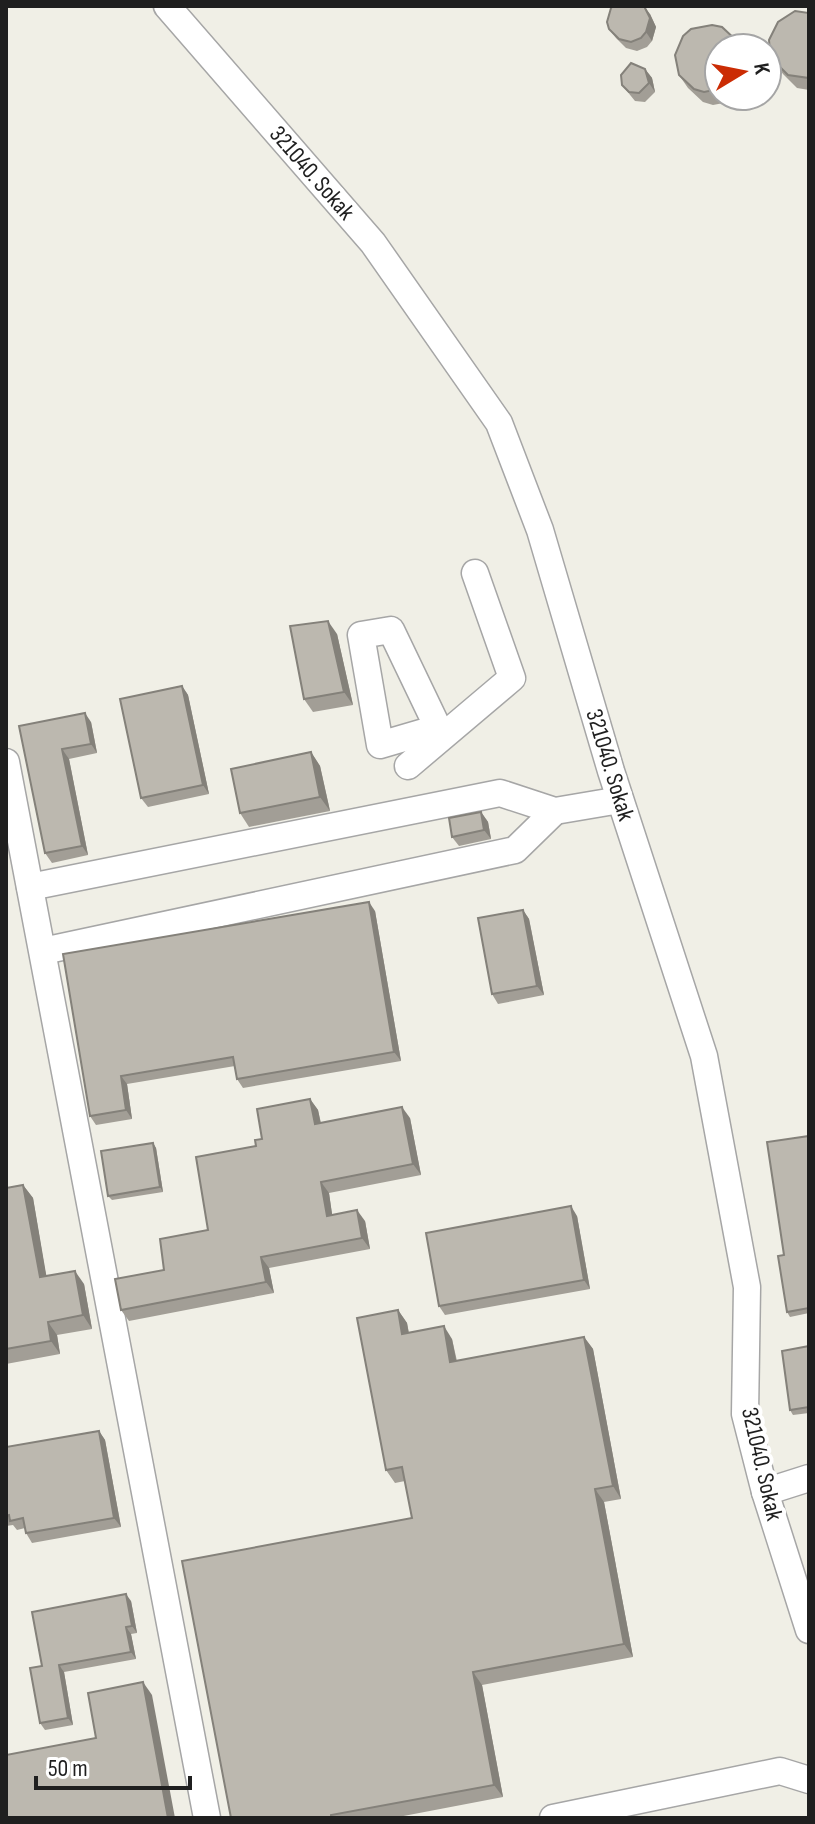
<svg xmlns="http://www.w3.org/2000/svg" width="815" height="1824" viewBox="0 0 815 1824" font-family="'Sofia Sans Condensed',sans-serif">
	<rect width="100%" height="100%" fill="#f0efe6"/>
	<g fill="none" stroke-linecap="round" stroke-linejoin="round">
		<defs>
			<g id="minor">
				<polyline points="167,6 373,243 499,423 540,530 611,771 704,1056 747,1287 745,1414 765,1492 809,1630"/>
				<polygon points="391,630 438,728 380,745 361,635"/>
				<polyline points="6,762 207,1818"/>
				<polyline points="408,766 512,678 475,573"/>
				<polyline points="30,887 500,793 555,811 620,800"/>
				<polyline points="43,951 515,850 555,811"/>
				<polyline points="765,1492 809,1478"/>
				<polyline points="553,1818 780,1771 809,1780"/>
			</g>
		</defs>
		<use href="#minor" stroke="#a6a6a6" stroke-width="29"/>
		<use href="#minor" stroke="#fff" stroke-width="26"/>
	</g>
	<g fill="#a29e96">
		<polygon points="809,13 809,90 797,88 783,74 773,60"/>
		<polygon points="650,14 656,27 652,41 647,47 637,51 626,48 616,38 609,29"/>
		<polygon points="719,48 719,96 739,96 734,101 713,105 703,102 688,88 679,75"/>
		<polygon points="645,69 652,78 655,92 645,102 635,101 622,85"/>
		<polygon points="337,634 353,705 313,712 304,699"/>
		<polygon points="182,686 188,695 209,794 148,807 141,798"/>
		<polygon points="91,722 97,753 69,759 88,855 52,863 45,853 19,726"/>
		<polygon points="311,752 320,766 330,811 249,827 240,813"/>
		<polygon points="481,812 488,822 491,839 459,846 452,837"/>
		<polygon points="523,910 529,919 544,995 498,1004 492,994"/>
		<polygon points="375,911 401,1061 243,1088 237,1079 235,1066 127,1084 132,1119 96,1125 90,1116 63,954"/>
		<polygon points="310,1099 318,1110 321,1123 410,1118 421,1175 329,1193 332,1215 365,1221 370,1249 269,1268 274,1293 129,1321 121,1310 208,1230 262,1139"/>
		<polygon points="809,1136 809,1313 790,1317 787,1312 784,1255"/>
		<polygon points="153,1143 156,1148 163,1192 112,1200 108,1196"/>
		<polygon points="23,1185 33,1198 46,1276 84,1284 92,1329 57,1335 60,1354 6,1364 6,1188"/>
		<polygon points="577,1216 590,1289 445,1315 439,1306"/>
		<polygon points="398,1310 407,1323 409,1333 452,1339 457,1361 584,1337 593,1349 621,1499 604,1502 633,1657 482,1685 503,1797 393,1818 231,1818 412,1518 405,1481 395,1483 386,1470"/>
		<polygon points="809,1346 809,1413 793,1415 790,1410"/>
		<polygon points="99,1431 105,1440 121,1527 32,1543 26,1533 25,1528 17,1530 13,1525 6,1526 6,1447"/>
		<polygon points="131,1601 137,1633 131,1634 136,1659 64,1672 73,1725 45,1730 40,1723 42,1666"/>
	</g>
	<g fill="#84817a">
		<polygon points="644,6 650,14 656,27 652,41 646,32"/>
		<polygon points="645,69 652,78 655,92 649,83"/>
		<polygon points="328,621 337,634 353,705 344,692"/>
		<polygon points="182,686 188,695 209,794 203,785"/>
		<polygon points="85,713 91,722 97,753 91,744"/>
		<polygon points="62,749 69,759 88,855 82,846"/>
		<polygon points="311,752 320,766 330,811 320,797"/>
		<polygon points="481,812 488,822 491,839 484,830"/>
		<polygon points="369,902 375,911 401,1061 394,1052"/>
		<polygon points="523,910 529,919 544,995 537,986"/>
		<polygon points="121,1076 127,1084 132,1119 126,1110"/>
		<polygon points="310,1099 318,1110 323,1135 315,1124"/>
		<polygon points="402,1107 410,1118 421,1175 413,1164"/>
		<polygon points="153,1143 156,1148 163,1192 160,1187"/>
		<polygon points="321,1182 329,1193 334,1227 327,1216"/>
		<polygon points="23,1185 33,1198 49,1291 40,1277"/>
		<polygon points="571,1206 577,1216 590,1289 584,1280"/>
		<polygon points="357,1210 365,1221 370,1249 362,1238"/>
		<polygon points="261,1257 269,1268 274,1293 266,1282"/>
		<polygon points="75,1271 84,1284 92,1329 83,1315"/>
		<polygon points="398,1310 407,1323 411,1347 402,1334"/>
		<polygon points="48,1322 57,1335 60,1354 51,1341"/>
		<polygon points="444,1326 452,1339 459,1375 450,1362"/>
		<polygon points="584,1337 593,1349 621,1499 613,1486"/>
		<polygon points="99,1431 105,1440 121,1527 114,1518"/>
		<polygon points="595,1489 604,1502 633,1657 624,1644"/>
		<polygon points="126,1594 131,1601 137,1633 132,1626"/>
		<polygon points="126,1627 131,1634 136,1659 131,1652"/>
		<polygon points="59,1665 64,1672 73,1725 68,1718"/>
		<polygon points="473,1672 482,1685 503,1797 494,1785"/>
		<polygon points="143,1682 152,1695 175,1818 168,1818"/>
	</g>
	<g fill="#bcb8af" stroke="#84817a" stroke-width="2">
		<polygon points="613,6 644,6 650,18 646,32 641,38 631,42 619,39 609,29 607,22 611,8"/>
		<polygon points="795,11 809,13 809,78 788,75 773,60 770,51 769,40 778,22"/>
		<polygon points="712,25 722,27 738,42 739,48 719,48 719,89 704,92 694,89 679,75 675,55 683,36 691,29"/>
		<polygon points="631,63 645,69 649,83 639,93 629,92 622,85 621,75"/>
		<polygon points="328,621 344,692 304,699 290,626"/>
		<polygon points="182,686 203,785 141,798 120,699"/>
		<polygon points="85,713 91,744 62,749 82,846 45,853 19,726"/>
		<polygon points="311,752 320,797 240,813 231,769"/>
		<polygon points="481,812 484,830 452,837 449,818"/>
		<polygon points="369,902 394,1052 237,1079 233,1057 121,1076 126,1110 90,1116 63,954"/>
		<polygon points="523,910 537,986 492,994 478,918"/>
		<polygon points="310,1099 315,1124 402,1107 413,1164 321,1182 327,1216 357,1210 362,1238 261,1257 266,1282 121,1310 115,1279 164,1270 160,1239 208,1230 196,1157 256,1146 255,1140 262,1139 257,1109"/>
		<polygon points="809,1136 809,1308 787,1312 778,1256 784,1255 767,1142"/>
		<polygon points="153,1143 160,1187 108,1196 101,1151"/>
		<polygon points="23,1185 40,1277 75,1271 83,1315 48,1322 51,1341 6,1349 6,1188"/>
		<polygon points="571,1206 584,1280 439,1306 426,1233"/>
		<polygon points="398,1310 402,1334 444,1326 450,1362 584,1337 613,1486 595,1489 624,1644 473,1672 494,1785 331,1815 331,1818 231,1818 182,1561 412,1518 402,1467 386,1470 357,1318"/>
		<polygon points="809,1346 809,1407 790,1410 782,1351"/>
		<polygon points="99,1431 114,1518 26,1533 23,1518 10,1521 9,1515 6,1516 6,1447"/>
		<polygon points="126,1594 132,1626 126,1627 131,1652 59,1665 68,1718 40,1723 30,1668 42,1666 32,1612"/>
		<polygon points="143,1682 168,1818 6,1818 6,1755 96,1738 88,1693"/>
	</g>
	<g text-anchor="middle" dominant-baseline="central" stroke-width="8" stroke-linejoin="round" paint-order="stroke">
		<g font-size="24" fill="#1f1f1f" stroke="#fff">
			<text transform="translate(312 173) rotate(49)">321040. Sokak</text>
			<text transform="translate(610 765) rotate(73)">321040. Sokak</text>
			<text transform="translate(762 1464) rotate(77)">321040. Sokak</text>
		</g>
	</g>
	<rect width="815" height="1824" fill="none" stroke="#1f1f1f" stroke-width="16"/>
	<g transform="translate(743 72) rotate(80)"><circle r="38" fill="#ffffff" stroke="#a5a5a5" stroke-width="2"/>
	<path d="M0-6L14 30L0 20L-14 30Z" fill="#cb2c04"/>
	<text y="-12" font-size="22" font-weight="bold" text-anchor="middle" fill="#1f1f1f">K</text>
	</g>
	<path d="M36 1776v12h154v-12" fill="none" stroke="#1f1f1f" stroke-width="4"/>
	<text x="48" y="1776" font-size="24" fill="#1f1f1f" stroke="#ffffff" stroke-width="6" paint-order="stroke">50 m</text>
</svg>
